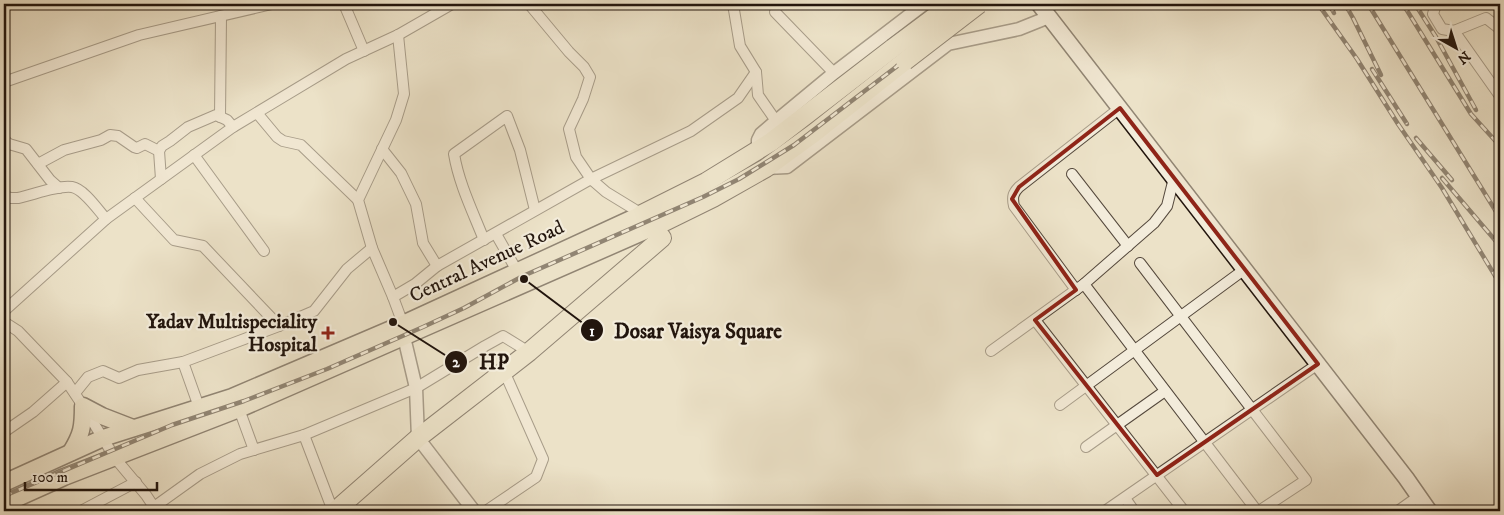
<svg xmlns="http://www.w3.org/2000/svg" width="1504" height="515" viewBox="0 0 1504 515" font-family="'IM FELL DW Pica',serif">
	<rect width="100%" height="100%" fill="#ece2c8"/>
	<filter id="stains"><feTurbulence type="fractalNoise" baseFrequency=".004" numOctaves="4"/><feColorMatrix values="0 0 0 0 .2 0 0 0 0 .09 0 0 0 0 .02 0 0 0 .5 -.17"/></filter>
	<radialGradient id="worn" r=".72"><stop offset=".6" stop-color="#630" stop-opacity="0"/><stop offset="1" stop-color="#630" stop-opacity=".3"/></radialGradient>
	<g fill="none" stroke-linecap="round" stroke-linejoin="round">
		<defs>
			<g id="minor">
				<polyline points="344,4 364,51"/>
				<polyline points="529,4 569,52 584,67 590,77 583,99 569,129 576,157 591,179 691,131 738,98 756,72"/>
				<polyline points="733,4 740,46 756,72 758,95 776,121"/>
				<polyline points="1436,4 1433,14 1442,29 1454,31 1486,18 1500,29"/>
				<polyline points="775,12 834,73"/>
				<polyline points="1454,31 1500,96"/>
				<polyline points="4,82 139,35 272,4"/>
				<polyline points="257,113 277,137 283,141 301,145 358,200"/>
				<polyline points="220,117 221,16"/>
				<polyline points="4,140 9,144 26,149 50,180 59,188"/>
				<polyline points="382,149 401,173 416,204 423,243 437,266"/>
				<polyline points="194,155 264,251"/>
				<polyline points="38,164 64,150 101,140 110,135 118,136 134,147 137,148 145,144 159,151"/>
				<polyline points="1072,174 1128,246"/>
				<polyline points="161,179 159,151 162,146 170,141 188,127 216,115 227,120 233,127"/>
				<path d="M 4,196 L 11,198 L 18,198 C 33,195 57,185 72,187 C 84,189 98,210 106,219"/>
				<polyline points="135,198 174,240 203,246 279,326"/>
				<polyline points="496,234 517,271"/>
				<path d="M 484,240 C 473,212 459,184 454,154 L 507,116 L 520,150 L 535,210"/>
				<polyline points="372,248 358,200 396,120 404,94 398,35"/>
				<polyline points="1140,263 1306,480 1259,511"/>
				<polyline points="1084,284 1257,511"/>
				<path d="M 1076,290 L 1014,206 C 1012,197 1013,193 1019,187 L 1120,108"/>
				<polyline points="4,311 106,219 233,127 346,59 398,35 452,4"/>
				<polyline points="1035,320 1184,511"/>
				<polyline points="4,322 18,331 67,382"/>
				<polyline points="403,324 393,297 415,284 437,266 591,179 606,192 642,214"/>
				<polyline points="991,351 1084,284 1154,223 1167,206 1174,178"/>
				<polyline points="75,393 88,377 103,371 119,378 138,370 183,362"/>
				<polyline points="1060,405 1245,269"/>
				<polyline points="199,407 183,362 279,326 314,311 347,269 372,248 393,297"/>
				<polyline points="239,409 254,450"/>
				<polyline points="4,432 33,412 67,382 83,406 115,458 146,495 154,507 200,474 240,454 304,435 416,388 485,346 503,336 529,352"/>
				<polyline points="304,435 333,511"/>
				<polyline points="1086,447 1165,391"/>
				<polyline points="1125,498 1134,511"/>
				<polyline points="81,511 136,482"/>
				<polyline points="486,511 536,477 543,459 504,371"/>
				<polyline points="1105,511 1318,364"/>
				<polyline points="1398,511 1419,496"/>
			</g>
			<g id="tertiary">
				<polyline points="758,150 758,140 761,134 776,121 834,73 924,4"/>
				<polyline points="766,168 787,167 948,44 1019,29 1049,17"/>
				<polyline points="404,329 404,337 416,388 418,438 474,511"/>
			</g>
			<polyline id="secondary" points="1039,4 1406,478 1429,511"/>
			<g id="primary">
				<path d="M 71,452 C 82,434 83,427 83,406 L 102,416 L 133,428"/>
				<polyline points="4,483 103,438 232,397 403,324 642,214"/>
				<polyline points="4,504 64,477 239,409 654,227"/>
			</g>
			<g id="trunk">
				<polyline points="654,227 713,198 766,168 814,133 905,61"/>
				<polyline points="335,511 418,438 529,352 662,238 642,214 706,182 771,142 893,48"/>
			</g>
		</defs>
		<use href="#minor" stroke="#54483c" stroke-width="12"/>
		<use href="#tertiary" stroke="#54483c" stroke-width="15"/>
		<use href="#secondary" stroke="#22150d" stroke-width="18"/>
		<use href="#primary" stroke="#22150d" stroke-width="19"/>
		<use href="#trunk" stroke="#22150d" stroke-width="20"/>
		<use href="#minor" stroke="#f3ecdb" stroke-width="10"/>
		<use href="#tertiary" stroke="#f3ecdb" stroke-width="12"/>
		<use href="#secondary" stroke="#f3ecdb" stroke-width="15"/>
		<use href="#primary" stroke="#ece2c8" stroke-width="16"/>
		<use href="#trunk" stroke="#ece2c8" stroke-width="18"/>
		<defs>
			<g id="rail">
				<polyline points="1318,4 1357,59 1398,124 1442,188 1500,284"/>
				<polyline points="1329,4 1334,13"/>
				<polyline points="1345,4 1353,18 1381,75"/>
				<polyline points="1368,4 1500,218"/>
				<polyline points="1403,4 1471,114 1500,146"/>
				<polyline points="1415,4 1436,37 1476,110"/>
				<polyline points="1372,69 1407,124"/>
				<polyline points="1416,138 1452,180"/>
				<polyline points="1442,178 1500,246"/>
				<polyline points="4,496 172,425 244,401 327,369 423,327 464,308 523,276 703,197 739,179 794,145 896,67 919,45 929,34 948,4"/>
			</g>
		</defs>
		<use href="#rail" stroke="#22150d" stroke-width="4.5"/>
		<use href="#rail" stroke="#f3ecdb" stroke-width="2.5" stroke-dasharray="8" stroke-linecap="butt"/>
		<defs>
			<g id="trunk-bridge">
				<polyline points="893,48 952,4"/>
				<polyline points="905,61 979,4"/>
			</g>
		</defs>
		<use href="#trunk-bridge" stroke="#22150d" stroke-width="20" stroke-linecap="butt"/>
		<use href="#trunk-bridge" stroke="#ece2c8" stroke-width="18"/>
	</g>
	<path d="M0 0H1504V515H0ZM 1120,108 L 1318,364 L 1157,475 L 1035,320 L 1076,290 L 1012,199 L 1019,187 Z" fill="#ece2c8" fill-opacity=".55" fill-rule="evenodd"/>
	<path fill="none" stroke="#8f2418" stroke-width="4" stroke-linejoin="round" d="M 1120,108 L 1318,364 L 1157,475 L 1035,320 L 1076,290 L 1012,199 L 1019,187 Z"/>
	<path fill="#8f2418" stroke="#f3ecdb" stroke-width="2" d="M325.5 325.5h5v5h5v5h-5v5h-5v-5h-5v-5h5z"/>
	<g text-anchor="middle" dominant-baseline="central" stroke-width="4.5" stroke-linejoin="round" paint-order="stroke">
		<g font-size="20" fill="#22150d" stroke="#f3ecdb">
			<text transform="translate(487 262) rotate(-25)">Central Avenue Road</text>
		</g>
		<g font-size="20" font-weight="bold" fill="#22150d" stroke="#f3ecdb" text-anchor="end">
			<text x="317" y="322">Yadav Multispeciality<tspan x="317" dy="23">Hospital</tspan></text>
		</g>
	</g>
	<path fill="none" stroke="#22150d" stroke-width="2" d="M524 279L592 330M393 322L456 362"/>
	<g fill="#22150d" stroke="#f3ecdb" stroke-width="2">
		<circle cx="524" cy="279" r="5"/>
		<circle cx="393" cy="322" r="5"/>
		<circle cx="592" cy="330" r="12"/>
		<circle cx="456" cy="362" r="12"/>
	</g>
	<g font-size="15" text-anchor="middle" font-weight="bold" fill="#fff">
		<text x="592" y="336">1</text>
		<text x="456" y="367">2</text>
	</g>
	<g font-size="21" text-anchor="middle" font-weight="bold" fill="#22150d" stroke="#f3ecdb" stroke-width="4.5" stroke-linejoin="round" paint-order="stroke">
		<text x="698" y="338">Dosar Vaisya Square</text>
		<text x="494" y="369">HP</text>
	</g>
	<rect width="1504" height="515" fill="none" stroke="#ece2c8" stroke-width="20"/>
	<rect x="5" y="5" width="1494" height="505" fill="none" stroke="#22150d" stroke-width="2.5"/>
	<rect x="10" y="10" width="1484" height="495" fill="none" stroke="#22150d"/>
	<g transform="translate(1456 48) rotate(141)" stroke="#f3ecdb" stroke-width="4" paint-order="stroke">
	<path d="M0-4L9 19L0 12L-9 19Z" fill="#22150d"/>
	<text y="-8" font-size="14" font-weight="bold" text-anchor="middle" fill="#22150d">N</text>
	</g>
	<path d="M25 482v8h132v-8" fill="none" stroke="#22150d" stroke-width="2.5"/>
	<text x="32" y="482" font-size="15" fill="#22150d" stroke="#f3ecdb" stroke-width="4" paint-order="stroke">100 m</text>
	<rect width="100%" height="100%" filter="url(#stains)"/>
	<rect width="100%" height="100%" fill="url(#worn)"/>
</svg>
